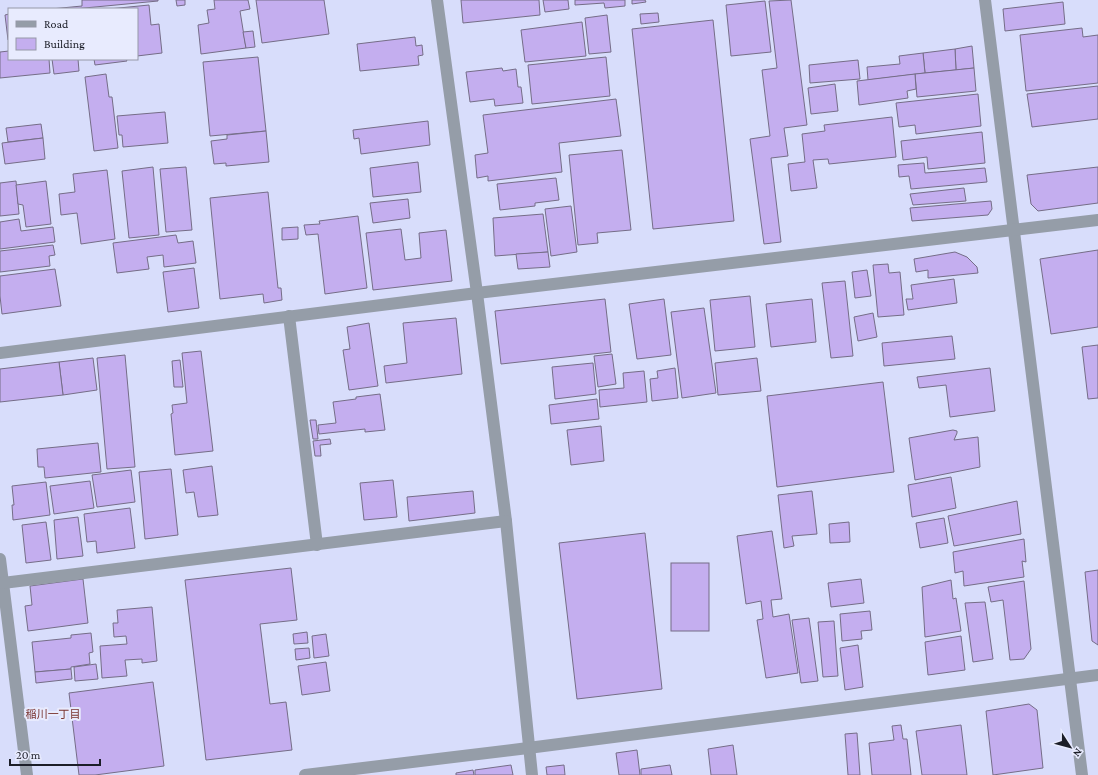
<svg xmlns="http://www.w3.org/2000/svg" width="1098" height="775" viewBox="0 0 1098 775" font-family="'Crimson Pro','Noto Sans JP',serif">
	<rect width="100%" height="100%" fill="#d8ddfb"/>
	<g fill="#c4aeef" stroke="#756d87">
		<polygon points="82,0 158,0 158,1 74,9 51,9 82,6"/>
		<polygon points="176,0 185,0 185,5 177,6"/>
		<polygon points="214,0 248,0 250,9 240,11 246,48 201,54 198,25 209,23 207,10 215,9"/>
		<polygon points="256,0 324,0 329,34 262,43"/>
		<polygon points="461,0 539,0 540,15 463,23"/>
		<polygon points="543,0 568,0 569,9 545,12"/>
		<polygon points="575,0 625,0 625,6 605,8 604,3 575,5"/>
		<polygon points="632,0 645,0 646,2 632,4"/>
		<polygon points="791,0 807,125 784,128 788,156 771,158 781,242 764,244 750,139 770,136 762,70 777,68 769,1"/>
		<polygon points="765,1 771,52 731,56 726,5"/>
		<polygon points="1063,2 1065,24 1005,31 1003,9"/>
		<polygon points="149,5 151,25 159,24 162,53 137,56 137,9 109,9"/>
		<polygon points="658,13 659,22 641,24 640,14"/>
		<polygon points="9,14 9,39 8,40 5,15"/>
		<polygon points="607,15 611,52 589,54 585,18"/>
		<polygon points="713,20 734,221 653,229 632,29"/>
		<polygon points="582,22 586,56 525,62 521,30"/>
		<polygon points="1082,28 1083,37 1098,35 1098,83 1026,91 1020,35"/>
		<polygon points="253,31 255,47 246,48 243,32"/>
		<polygon points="415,37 416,46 422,45 423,55 418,56 419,65 360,71 357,44"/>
		<polygon points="972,46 974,68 956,70 955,49"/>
		<polygon points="955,49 956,70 925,73 923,53"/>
		<polygon points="9,51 9,59 49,59 50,73 0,78 0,52"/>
		<polygon points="923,53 925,73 868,80 867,67 900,64 899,56"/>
		<polygon points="258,57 266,131 210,136 203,62"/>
		<polygon points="606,57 610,96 532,104 528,65"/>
		<polygon points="52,59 78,59 79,71 54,74"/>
		<polygon points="94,59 126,59 127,61 95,65"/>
		<polygon points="858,60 860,79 810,83 809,65"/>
		<polygon points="502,68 503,71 516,69 518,87 521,87 523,103 495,106 494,99 470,102 466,72"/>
		<polygon points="974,68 976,91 917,97 915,74"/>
		<polygon points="106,74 109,97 112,97 118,148 94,151 85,77"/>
		<polygon points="915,74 916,89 907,91 908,98 859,105 857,81"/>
		<polygon points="835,84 838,111 811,114 808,88"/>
		<polygon points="1098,86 1098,119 1032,127 1027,94"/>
		<polygon points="978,94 981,126 916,134 915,125 899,127 896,103"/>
		<polygon points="616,99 621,136 559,143 562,172 488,181 488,176 477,178 475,155 488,153 483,115"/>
		<polygon points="165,112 168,143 123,147 122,135 119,135 117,116"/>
		<polygon points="892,117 896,157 829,164 828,159 813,160 817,188 791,191 788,164 805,162 802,134 825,131 824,125"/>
		<polygon points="428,121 430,145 361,154 359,138 354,139 353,130"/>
		<polygon points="41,124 43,138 8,142 6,128"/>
		<polygon points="266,131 269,162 226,166 226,163 214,164 211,141 227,139 227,135"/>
		<polygon points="982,132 985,163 928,169 927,157 903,160 901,141"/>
		<polygon points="43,138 45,159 5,164 2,143"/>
		<polygon points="622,150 631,230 597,233 598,243 578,245 569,155"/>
		<polygon points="418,162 421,192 373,197 370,168"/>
		<polygon points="924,163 925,173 985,168 987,182 911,189 909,176 899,177 898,165"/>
		<polygon points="153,167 159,235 129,238 122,171"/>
		<polygon points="186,167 192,230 166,232 160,169"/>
		<polygon points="1098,167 1098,203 1038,211 1031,204 1027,175"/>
		<polygon points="107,170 115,239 81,244 77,213 61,215 59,194 75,192 73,174"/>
		<polygon points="556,178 559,200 535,203 535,206 500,210 497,184"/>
		<polygon points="16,181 19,214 0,216 0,183"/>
		<polygon points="46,181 51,224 26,227 23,205 18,204 16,185"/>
		<polygon points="964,188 966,201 913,205 910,194"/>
		<polygon points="268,192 278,288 281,288 282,300 264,303 263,294 220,299 210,198"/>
		<polygon points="408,199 410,218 373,223 370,203"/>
		<polygon points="991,201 992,209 988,215 912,221 910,208"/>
		<polygon points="571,206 577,252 551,256 545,209"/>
		<polygon points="543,214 548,252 495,256 493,218"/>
		<polygon points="358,216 367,288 325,294 318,234 306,235 304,225 320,224 319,221"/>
		<polygon points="19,219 21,231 53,227 55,242 0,249 0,222"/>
		<polygon points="298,227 298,239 282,240 282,228"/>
		<polygon points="401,229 405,260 421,258 419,233 446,230 452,281 373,290 366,233"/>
		<polygon points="176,235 178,243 193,241 196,263 164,267 163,255 147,257 149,269 117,273 113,243"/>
		<polygon points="53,245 55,255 49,256 50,266 0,272 0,251"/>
		<polygon points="1098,250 1098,327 1051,334 1040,259"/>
		<polygon points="548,252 550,267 518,269 516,254"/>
		<polygon points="955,252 967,257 977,267 978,273 928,278 928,270 916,272 914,259"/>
		<polygon points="888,264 889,273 900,272 904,315 878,317 873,265"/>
		<polygon points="194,268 199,308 168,312 163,272"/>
		<polygon points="55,269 61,306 2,314 0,296 0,276"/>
		<polygon points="867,270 871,296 855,298 852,272"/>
		<polygon points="954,279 957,303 908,310 906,299 913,299 911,285"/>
		<polygon points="845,281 853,356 831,358 822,283"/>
		<polygon points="750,296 755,347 715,351 710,300"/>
		<polygon points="605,299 611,352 501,364 495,311"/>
		<polygon points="664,299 671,355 637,359 629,304"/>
		<polygon points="812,299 816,342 771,347 766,304"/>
		<polygon points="704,308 716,393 682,398 671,312"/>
		<polygon points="873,313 877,337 858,341 854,317"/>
		<polygon points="456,318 462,374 386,383 384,366 407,363 403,323"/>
		<polygon points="369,323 378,386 349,390 343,350 350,349 347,327"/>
		<polygon points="952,336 955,359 884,366 882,343"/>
		<polygon points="1098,345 1098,398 1088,399 1082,347"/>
		<polygon points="201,351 213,451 175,455 171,414 173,413 172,405 187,403 182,353"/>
		<polygon points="612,354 616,384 598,387 594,356"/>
		<polygon points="125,355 135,467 107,469 97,358"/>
		<polygon points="93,358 97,390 63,395 59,362"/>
		<polygon points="757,358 761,391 718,395 715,363"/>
		<polygon points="180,360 183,387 174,387 172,361"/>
		<polygon points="59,362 63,395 0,402 0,369"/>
		<polygon points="593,363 596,394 555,399 552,367"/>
		<polygon points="675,368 678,398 652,401 650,379 658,378 657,371"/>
		<polygon points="990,368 995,411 950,417 946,385 919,388 917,377"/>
		<polygon points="644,371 647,402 600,407 599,390 624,388 623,373"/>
		<polygon points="883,382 894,472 777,487 767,396"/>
		<polygon points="380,394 385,430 365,432 365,429 319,434 318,425 336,423 333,402 356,399 356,397"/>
		<polygon points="597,399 599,419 551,424 549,405"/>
		<polygon points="310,420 316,420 318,439 313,439"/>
		<polygon points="601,426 604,461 571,465 567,430"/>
		<polygon points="953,430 957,431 957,433 954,440 978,437 980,467 915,480 909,438"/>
		<polygon points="330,439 331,444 320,445 321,456 315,456 313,441"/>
		<polygon points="98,443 101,472 45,478 44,467 38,467 37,449"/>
		<polygon points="212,466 218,515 198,517 194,492 186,493 183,470"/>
		<polygon points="171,469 178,535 145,539 139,472"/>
		<polygon points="131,470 135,502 97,507 92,475"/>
		<polygon points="951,477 956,508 912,517 908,485"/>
		<polygon points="393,480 397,517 364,520 360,483"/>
		<polygon points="90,481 94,508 54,514 50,486"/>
		<polygon points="46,482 50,515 13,520 12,505 14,505 12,486"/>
		<polygon points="473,491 475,513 409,521 407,497"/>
		<polygon points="812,491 817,534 792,536 794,546 784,548 778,495"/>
		<polygon points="1017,501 1021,534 954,546 948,516"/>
		<polygon points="130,508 135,548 97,553 96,541 87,542 84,514"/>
		<polygon points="78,517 83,556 57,559 54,520"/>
		<polygon points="944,518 948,543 920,548 916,523"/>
		<polygon points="46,522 51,560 26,563 22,525"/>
		<polygon points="849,522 850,542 830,543 829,524"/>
		<polygon points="772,531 782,599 771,600 773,617 789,614 798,673 766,678 757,620 763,619 761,601 746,604 737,536"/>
		<polygon points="645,533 662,689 577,699 559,543"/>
		<polygon points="1024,539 1026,562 1022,561 1024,577 964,586 963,571 955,573 953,552"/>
		<rect x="671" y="563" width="38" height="68"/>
		<polygon points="291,568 297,620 260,624 270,704 286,702 292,750 206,760 185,580"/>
		<polygon points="1098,570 1098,645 1092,641 1085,572"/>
		<polygon points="83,579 88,623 28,631 25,606 32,605 30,586"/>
		<polygon points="861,579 864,603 831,607 828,583"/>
		<polygon points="951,580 953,599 956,598 961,631 925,637 922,587"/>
		<polygon points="1024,581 1031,649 1024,659 1010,660 1003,600 991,602 988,587"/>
		<polygon points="985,602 993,659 973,662 965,603"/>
		<polygon points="152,607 157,661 142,663 142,659 125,660 127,676 102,678 100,646 127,644 126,636 114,637 113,623 118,623 117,610"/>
		<polygon points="870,611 872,630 861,631 862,639 842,641 840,614"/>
		<polygon points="809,618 818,681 801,683 792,620"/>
		<polygon points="834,621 838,676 823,677 818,622"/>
		<polygon points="307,632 308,643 294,644 293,634"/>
		<polygon points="91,633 93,652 89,653 90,664 71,667 71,669 35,672 32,642 71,638 71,635"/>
		<polygon points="326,634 329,656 314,658 312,636"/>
		<polygon points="961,636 965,670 928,675 925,642"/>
		<polygon points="858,645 863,687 845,690 840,648"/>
		<polygon points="309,648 310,658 296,660 295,649"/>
		<polygon points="326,662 330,691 302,695 298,666"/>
		<polygon points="96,664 98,679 75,681 74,667"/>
		<polygon points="71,669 72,679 36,683 35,672"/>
		<polygon points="153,682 164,766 95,775 79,775 69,693"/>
		<polygon points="1029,704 1037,710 1043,768 993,775 986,711"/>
		<polygon points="901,725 903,739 907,739 911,775 872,775 869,743 894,740 892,726"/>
		<polygon points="961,725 967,775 922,775 916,731"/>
		<polygon points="857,733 860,775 848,775 845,734"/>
		<polygon points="733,745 737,775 711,775 708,749"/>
		<polygon points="637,750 640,775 619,775 616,753"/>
		<polygon points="511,765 513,775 475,775 475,770"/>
		<polygon points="564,765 565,775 547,775 546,767"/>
		<polygon points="670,765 672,775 641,775 641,769"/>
		<polygon points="473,770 474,775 456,775 456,773"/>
	</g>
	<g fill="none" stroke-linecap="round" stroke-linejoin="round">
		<g stroke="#959da8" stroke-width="12">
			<polyline points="437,0 477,293 506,521 532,775"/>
			<polyline points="985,0 1082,775"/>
			<polyline points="289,316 317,545"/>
			<polyline points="0,353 477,293 1098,220"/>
			<polyline points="0,559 27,775"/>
			<polyline points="3,583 506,521"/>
			<polyline points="305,775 528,748 1098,675"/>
		</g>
	</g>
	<g text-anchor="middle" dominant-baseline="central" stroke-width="4" stroke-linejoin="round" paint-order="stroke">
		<g font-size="11" fill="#79332f" stroke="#e8ebfe">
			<text x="53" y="714">稲川一丁目</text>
		</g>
	</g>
	<rect x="8" y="8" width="130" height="52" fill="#e8ebfe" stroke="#9699a8"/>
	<rect x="16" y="21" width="20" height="6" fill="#959da8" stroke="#9699a8"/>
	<text x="44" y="28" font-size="12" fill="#1c1e28">Road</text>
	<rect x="16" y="38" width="20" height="12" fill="#c4aeef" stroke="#9699a8"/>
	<text x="44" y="48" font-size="12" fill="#1c1e28">Building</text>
	<g transform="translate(1070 747) rotate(126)" stroke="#e8ebfe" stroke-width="3" paint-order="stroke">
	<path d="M0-3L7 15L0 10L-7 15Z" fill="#1c1e28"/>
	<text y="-6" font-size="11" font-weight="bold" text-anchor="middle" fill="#1c1e28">N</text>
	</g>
	<path d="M10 759v6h90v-6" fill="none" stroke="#1c1e28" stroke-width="2"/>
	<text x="16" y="759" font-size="12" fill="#1c1e28" stroke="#e8ebfe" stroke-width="3" paint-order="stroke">20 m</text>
</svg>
